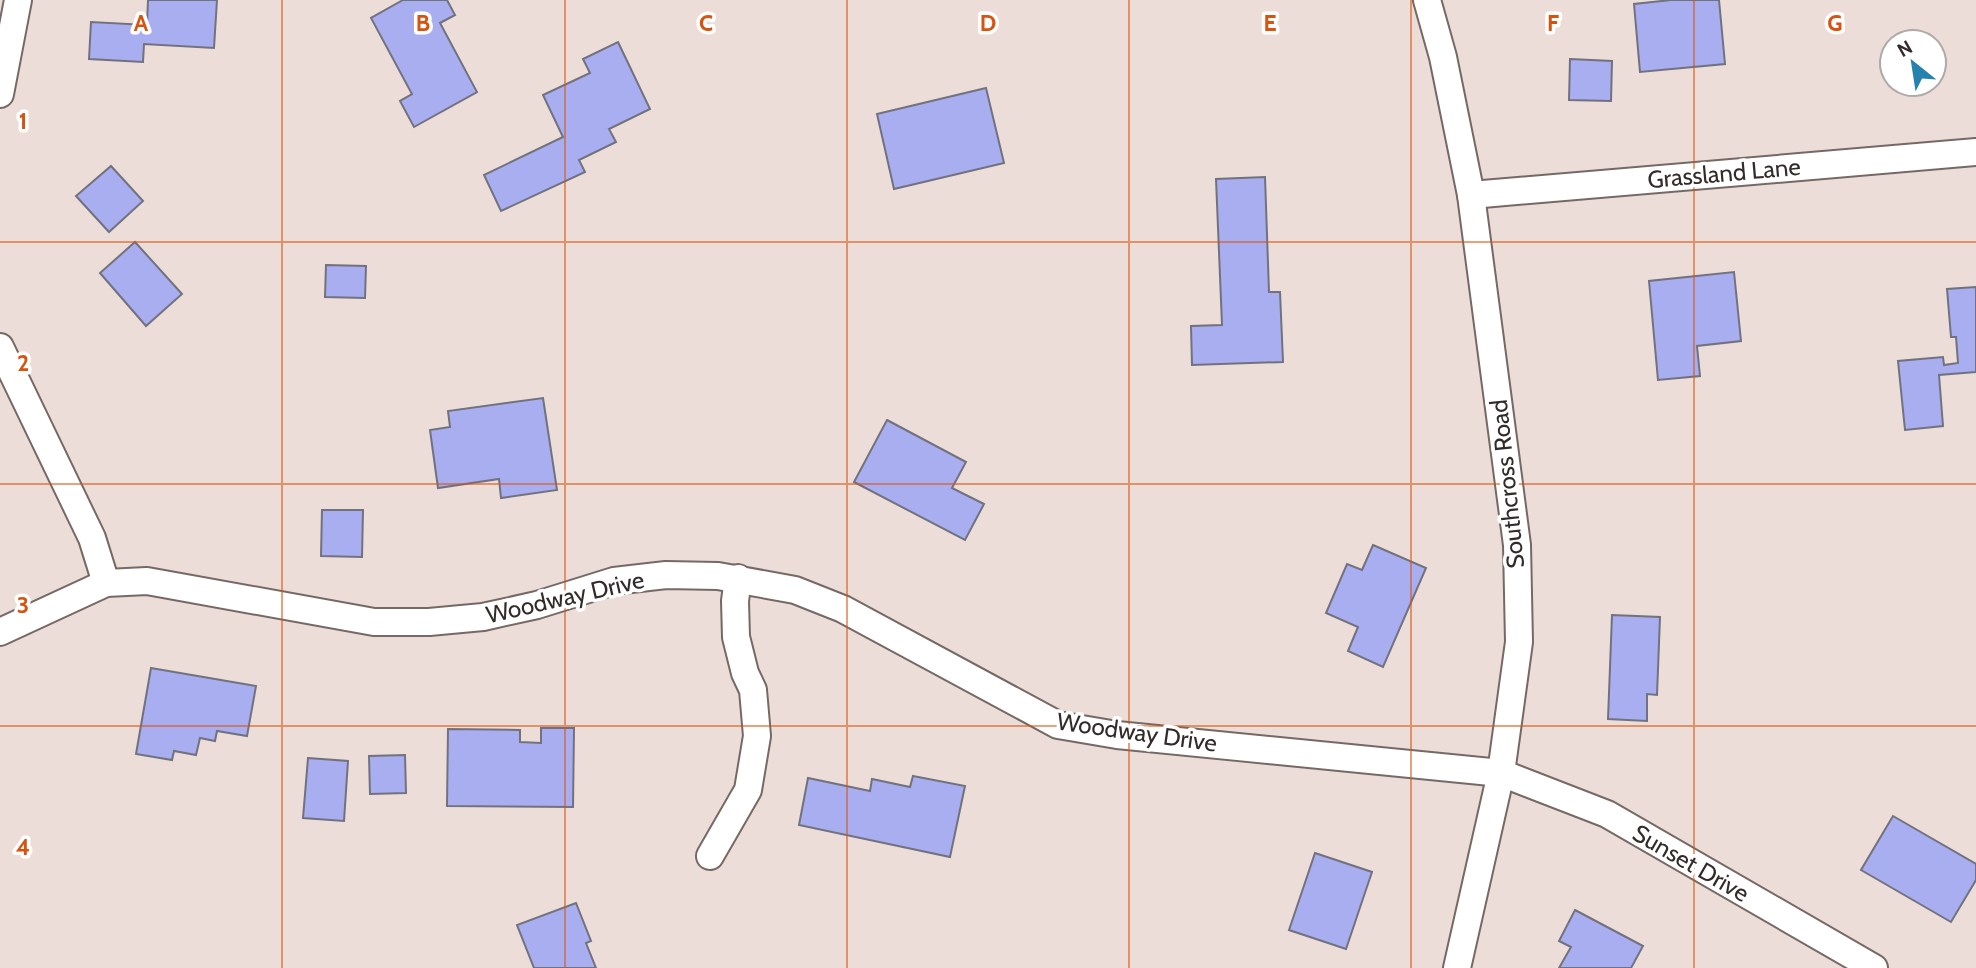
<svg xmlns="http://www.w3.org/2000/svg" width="1976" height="968" viewBox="0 0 1976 968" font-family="Cabin,sans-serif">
	<rect width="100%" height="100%" fill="#ecddd8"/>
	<g fill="#a9aef1" stroke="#71727e" stroke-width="2">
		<polygon points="148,0 217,0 214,48 144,44 143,62 89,59 91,22 147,25"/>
		<polygon points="403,0 447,0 455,15 440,23 477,92 414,127 400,101 412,94 371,18"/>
		<polygon points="1671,0 1719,0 1725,64 1640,72 1634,4"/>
		<polygon points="618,42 650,109 609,129 616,142 579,160 585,172 501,211 484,175 563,137 543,95 590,73 583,59"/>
		<polygon points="1570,59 1612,61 1611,101 1569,100"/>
		<polygon points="986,88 1004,163 894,189 877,114"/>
		<polygon points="111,166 143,201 109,232 76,196"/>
		<polygon points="1265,177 1269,292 1280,292 1283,362 1192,365 1191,326 1222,325 1216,179"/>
		<polygon points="135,242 182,294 146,326 100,273"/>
		<polygon points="326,265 366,266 365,298 325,297"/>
		<polygon points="1734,272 1741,341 1697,346 1700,376 1658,380 1649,281"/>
		<polygon points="1976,287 1976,372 1939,375 1943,426 1905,430 1898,361 1943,357 1944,365 1958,363 1956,337 1951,337 1947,289"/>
		<polygon points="543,398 557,490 501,498 499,479 438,488 430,430 450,427 448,411"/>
		<polygon points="887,420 966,462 952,488 984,504 965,540 854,482"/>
		<polygon points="322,510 363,510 362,557 321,556"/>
		<polygon points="1373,545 1426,568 1383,667 1348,651 1358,627 1326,613 1347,564 1362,570"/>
		<polygon points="1612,615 1660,617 1657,695 1647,694 1647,721 1608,719"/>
		<polygon points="151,668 256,686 247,736 217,731 215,741 200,738 196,755 174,751 172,760 136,754"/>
		<polygon points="541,728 574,728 573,807 447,806 448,729 520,730 520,742 541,743"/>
		<polygon points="405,755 406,793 370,794 369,756"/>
		<polygon points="308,758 348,761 344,821 303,818"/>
		<polygon points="913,776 965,786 950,857 799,825 808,778 870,791 872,779 910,787"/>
		<polygon points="1893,816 1976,864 1976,880 1951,922 1861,870"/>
		<polygon points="1315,853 1372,872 1346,949 1289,930"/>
		<polygon points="576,903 591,941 586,943 596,968 534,968 517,925"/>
		<polygon points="1575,910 1643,946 1631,968 1559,968 1571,947 1559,941"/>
	</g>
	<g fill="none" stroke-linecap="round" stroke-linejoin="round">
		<defs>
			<g id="minor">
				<polyline points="1427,0 1443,57 1471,195 1517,545 1519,642 1501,773 1457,968"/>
				<polyline points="0,94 18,0"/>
				<polyline points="1471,195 1976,152"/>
				<polyline points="0,347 92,538 106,583"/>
				<polyline points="0,632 106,583 147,581 374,622 429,622 483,617 537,605 614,581 666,575 718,576 795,590 843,609 1058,725 1117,735 1501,773 1607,814 1874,968"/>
				<polyline points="710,856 748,790 757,736 753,690 745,673 736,637 735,601 738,578"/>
			</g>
		</defs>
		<use href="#minor" stroke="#766965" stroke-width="30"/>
		<use href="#minor" stroke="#fff" stroke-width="26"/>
	</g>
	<path fill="none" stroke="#d6540f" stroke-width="2" stroke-opacity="0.55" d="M 282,0 L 282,968M 565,0 L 565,968M 847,0 L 847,968M 1129,0 L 1129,968M 1411,0 L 1411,968M 1694,0 L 1694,968M 0,242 L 1976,242M 0,484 L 1976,484M 0,726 L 1976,726"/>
	<g text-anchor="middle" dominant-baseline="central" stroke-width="7" stroke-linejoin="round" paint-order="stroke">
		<g font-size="24" fill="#312b29" stroke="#fff">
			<text transform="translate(1724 173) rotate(-5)">Grassland Lane</text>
			<text transform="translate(1507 484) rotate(-96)">Southcross Road</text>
			<text transform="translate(565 597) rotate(-13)">Woodway Drive</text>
			<text transform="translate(1137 732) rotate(8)">Woodway Drive</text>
			<text transform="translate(1691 863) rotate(30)">Sunset Drive</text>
		</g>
	</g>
	<g font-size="23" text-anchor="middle" font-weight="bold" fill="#d6540f" stroke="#fff" stroke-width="7" stroke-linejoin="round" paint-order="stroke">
		<text x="141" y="31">A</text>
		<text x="423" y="31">B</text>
		<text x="706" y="31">C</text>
		<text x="988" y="31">D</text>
		<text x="1270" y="31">E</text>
		<text x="1553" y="31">F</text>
		<text x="1835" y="31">G</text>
		<text x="23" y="129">1</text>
		<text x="23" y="371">2</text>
		<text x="23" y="613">3</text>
		<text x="23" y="855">4</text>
	</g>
	<g transform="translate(1913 63) rotate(330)"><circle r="33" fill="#ffffff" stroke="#adaaa9" stroke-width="2"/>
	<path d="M0-5L12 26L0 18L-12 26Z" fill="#2582af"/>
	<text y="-10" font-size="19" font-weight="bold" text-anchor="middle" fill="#312b29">N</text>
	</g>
</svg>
